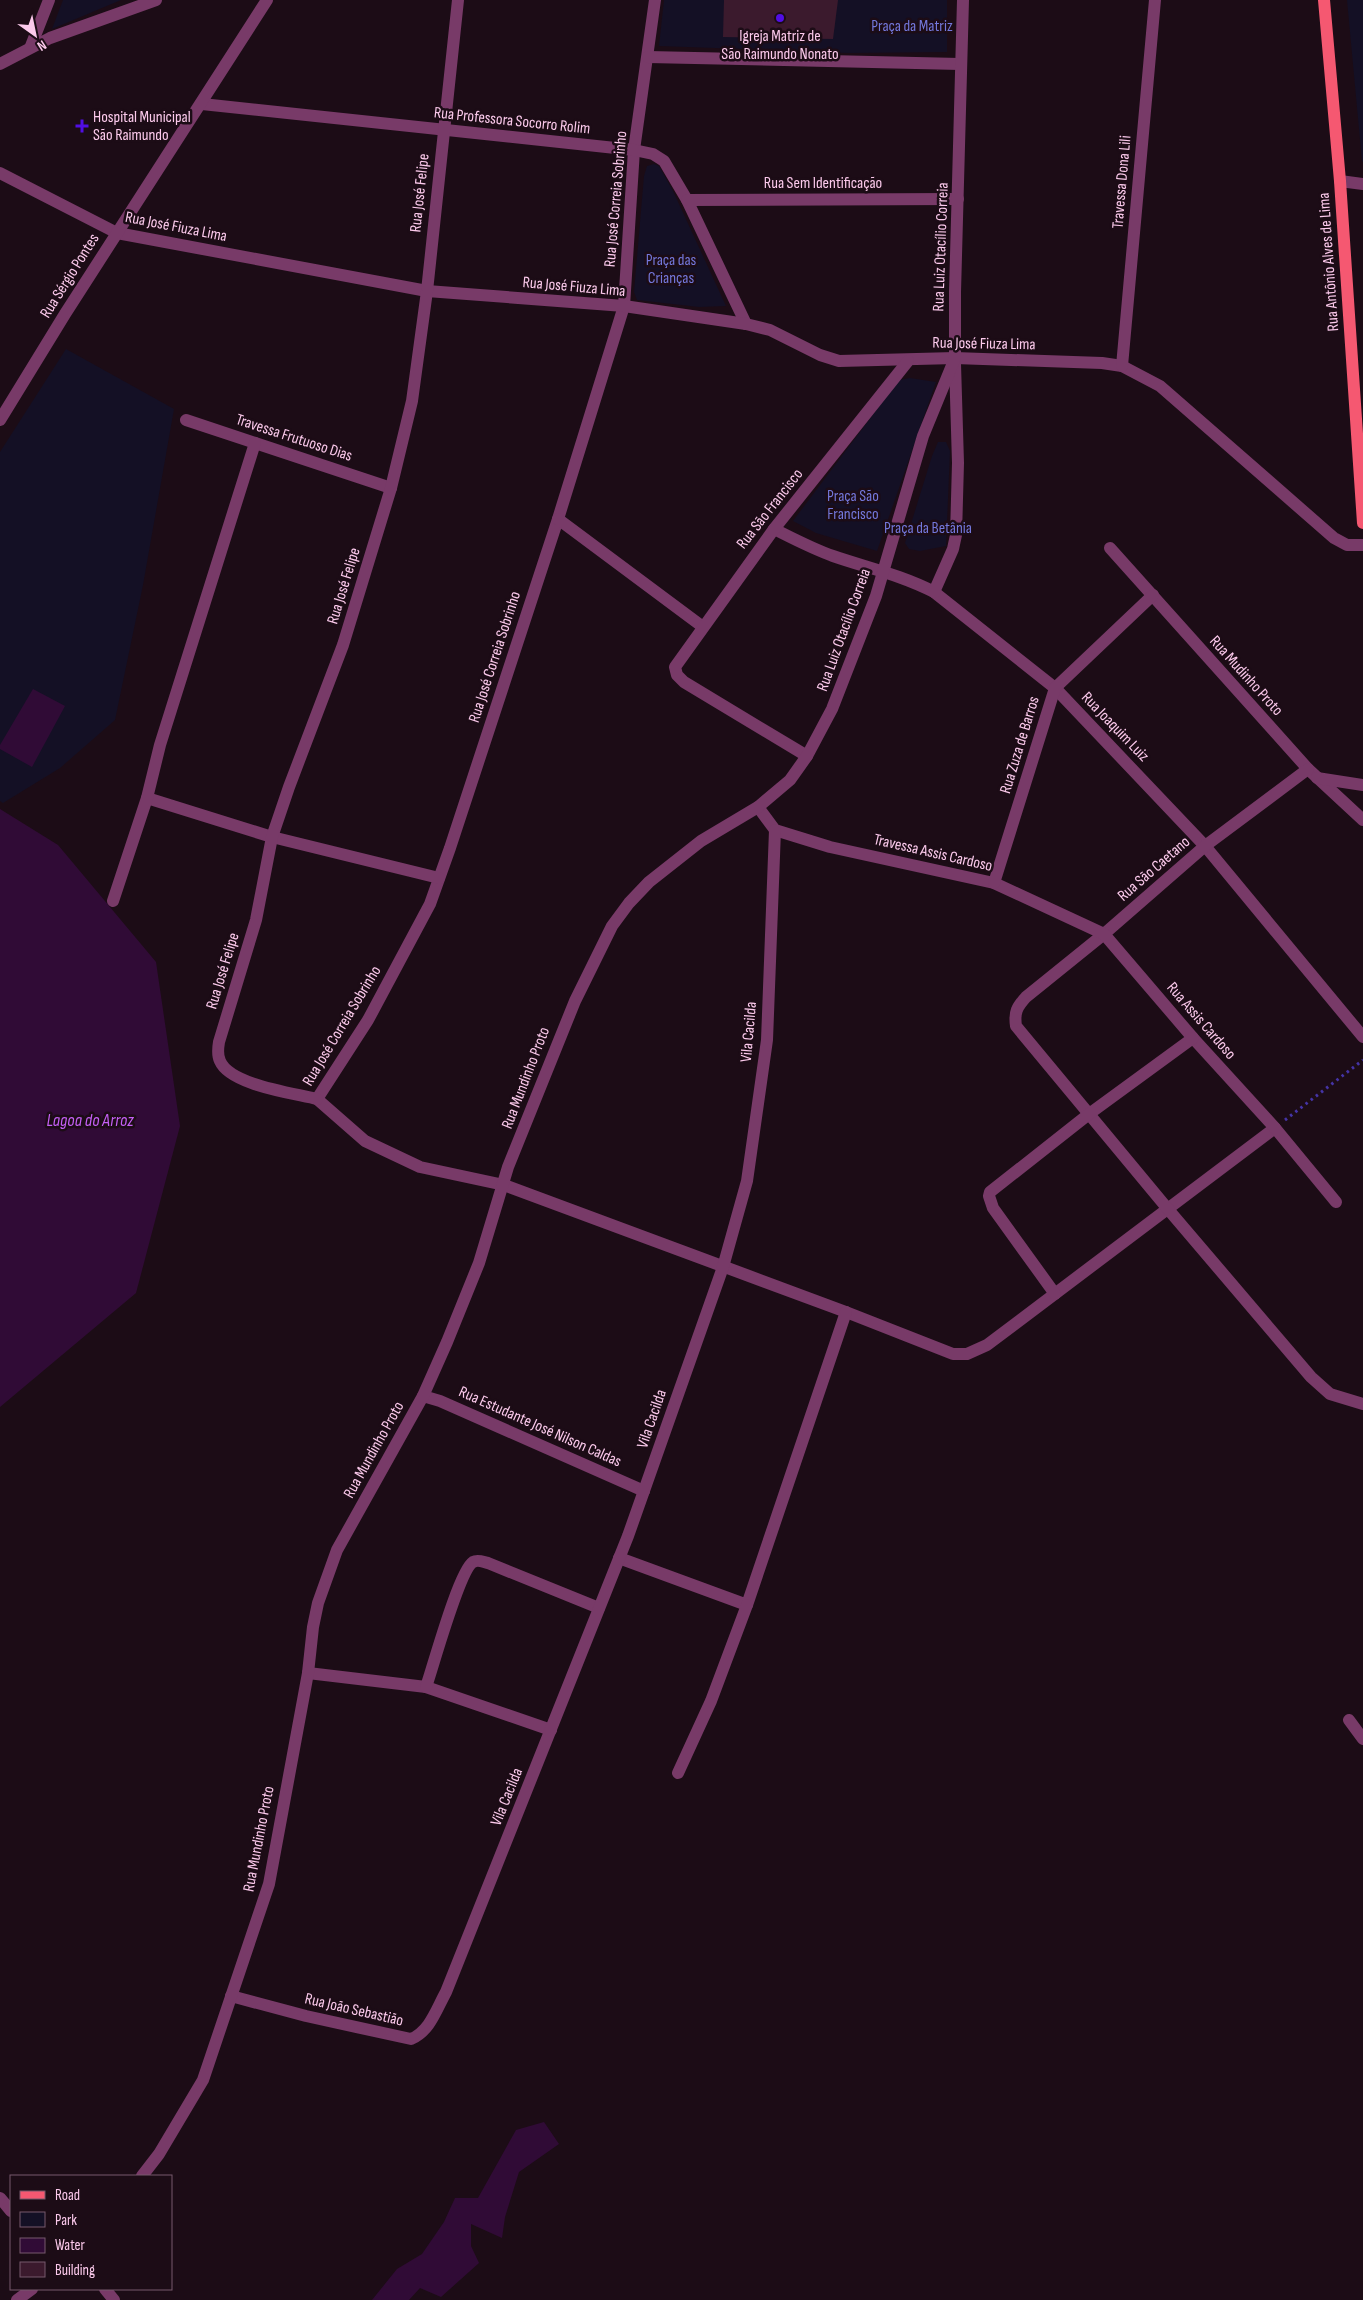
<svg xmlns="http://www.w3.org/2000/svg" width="1363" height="2300" viewBox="0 0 1363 2300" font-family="'Sofia Sans Condensed',sans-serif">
	<rect width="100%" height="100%" fill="#1c0c16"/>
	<g fill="#141025">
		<polygon points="63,0 121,0 52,29"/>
		<polygon points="664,0 947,0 947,52 849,53 659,46"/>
		<polygon points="1347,0 1363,0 1363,162 1362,161"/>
		<polygon points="654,164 659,166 673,191 726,306 699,307 637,300 634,292 644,176 647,166"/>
		<polygon points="66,349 174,409 143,585 115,720 60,768 3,803 0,801 0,452"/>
		<polygon points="910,378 936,382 877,551 816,533 793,521 899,380"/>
		<polygon points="938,442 946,442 950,451 946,546 920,551 909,549 905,543 932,456"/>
	</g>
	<g fill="#300b36">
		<polygon points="33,689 65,706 32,767 0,749 0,745"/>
		<polygon points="0,809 58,845 156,962 180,1126 136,1293 0,1407"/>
		<polygon points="544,2122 559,2144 519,2172 505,2217 502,2238 471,2224 471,2246 479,2263 441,2297 420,2288 409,2300 372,2300 397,2269 422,2254 444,2222 455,2198 478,2198 516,2130"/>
	</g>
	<polygon fill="#3b1a2d" points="724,0 838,0 833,39 723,37"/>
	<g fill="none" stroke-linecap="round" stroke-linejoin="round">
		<polyline stroke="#4534a6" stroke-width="3" stroke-dasharray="2.5 4" stroke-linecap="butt" points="1285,1120 1363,1060"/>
		<g stroke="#783a68" stroke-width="12">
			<polyline points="655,0 634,150 624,306 558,519 450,848 430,904 368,1020 317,1099 365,1141 420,1167 504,1185 846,1312 953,1354 967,1354 987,1345 1275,1128"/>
			<polyline points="31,46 49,0"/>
			<polyline points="648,57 960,64"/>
			<polyline points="0,64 50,38 156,0"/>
			<polyline points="202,104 634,150 653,154 664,161 687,200 746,324"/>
			<polyline points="0,173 117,233 427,291 624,306 746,324 770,330 820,355 839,361 955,358 1102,363 1122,366 1160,386 1334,538 1347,545 1363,545"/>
			<polyline points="1340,181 1363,184"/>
			<polyline points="687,200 958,199"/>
			<polyline points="1122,366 1155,0"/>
			<polyline points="0,420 65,314 267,0"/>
			<polyline points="186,420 391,488"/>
			<polyline points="558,519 703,627"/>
			<path d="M 774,529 C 794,539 813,549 833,556 C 868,568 901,575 934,592 L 1055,688 L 1205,846 L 1363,1037"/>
			<polyline points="1110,548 1308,769 1363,820"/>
			<polyline points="934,592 953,549 956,535 958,463 955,364"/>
			<polyline points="807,756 684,682 677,675 675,667 774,529 908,361"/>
			<path d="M 1308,769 L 1205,846 L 1104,934 L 1026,997 C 1017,1007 1014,1012 1016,1026 L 1167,1208 L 1311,1377 L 1330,1394 L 1363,1404"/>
			<polyline points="1317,778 1363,785"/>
			<polyline points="147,798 272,837 439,878"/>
			<polyline points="758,807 775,830 830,847 994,883 1104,934 1193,1038 1275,1128 1336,1202"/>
			<polyline points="994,883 1055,688 1153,595"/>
			<polyline points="113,901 147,798 160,745 255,443"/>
			<path d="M 317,1099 C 293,1093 230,1085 220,1061 C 217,1055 218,1048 219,1042 L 256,920 L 272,837 L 289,787 L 343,645 L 391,488 L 412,401 L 427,291 L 458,0"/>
			<polyline points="1055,1294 993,1208 989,1196 990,1192 1089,1114 1193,1038"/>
			<polyline points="423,1396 440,1401 644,1491"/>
			<polyline points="619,1558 747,1605 846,1312"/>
			<polyline points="308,1673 426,1687 551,1730"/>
			<path d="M 426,1687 C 433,1667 459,1571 473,1562 C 478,1559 483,1562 488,1563 L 599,1608"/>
			<polyline points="1349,1720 1363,1739"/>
			<polyline points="678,1773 711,1701 747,1605"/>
			<path d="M 231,1996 L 306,2016 L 411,2039 C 430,2031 436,2010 446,1992 L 628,1536 L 723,1267 L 747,1181 L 767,1040 L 775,830"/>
			<polyline points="142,2176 159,2154 203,2080 269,1884 308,1673 313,1627 318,1603 337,1550 423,1396 447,1342 479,1263 508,1167 575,1001 612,926 629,903 649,882 701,841 758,807 790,780 807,756 832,709 876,596 923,436 955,358 955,292 963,0"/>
			<polyline points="0,2198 11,2211"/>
			<polyline points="105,2289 114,2300"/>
			<polyline points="17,2300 32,2289"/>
		</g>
		<polyline stroke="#f55871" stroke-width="12" points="1324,0 1340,181 1363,523"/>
	</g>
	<g fill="#510ee4" stroke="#1c0c16" stroke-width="2">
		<circle cx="780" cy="18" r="5"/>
		<path d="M79.5 118.5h5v5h5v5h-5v5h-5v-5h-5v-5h5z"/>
	</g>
	<g text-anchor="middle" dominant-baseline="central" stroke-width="5" stroke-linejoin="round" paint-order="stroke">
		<g font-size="16" fill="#7478dc" stroke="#1c0c16">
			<text x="912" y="26">Praça da Matriz</text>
			<text x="671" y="260">Praça das<tspan x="671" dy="18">Crianças</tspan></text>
			<text x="853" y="496">Praça São<tspan x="853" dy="18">Francisco</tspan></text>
			<text x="928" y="528">Praça da Betânia</text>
		</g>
		<g font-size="16" fill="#fccaec" stroke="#1c0c16">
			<text x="780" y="36">Igreja Matriz de<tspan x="780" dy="18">São Raimundo Nonato</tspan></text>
			<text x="93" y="117" text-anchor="start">Hospital Municipal<tspan x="93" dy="18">São Raimundo</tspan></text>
		</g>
		<g font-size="16" fill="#fccaec" stroke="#1c0c16">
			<text transform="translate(512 121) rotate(6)">Rua Professora Socorro Rolim</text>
			<text transform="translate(1122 182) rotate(-85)">Travessa Dona Lili</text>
			<text x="823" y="183">Rua Sem Identificação</text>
			<text transform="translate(420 193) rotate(-84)">Rua José Felipe</text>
			<text transform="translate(616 199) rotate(-85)">Rua José Correia Sobrinho</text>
			<text transform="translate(176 227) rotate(11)">Rua José Fiuza Lima</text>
			<text transform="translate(941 247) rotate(-88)">Rua Luiz Otacílio Correia</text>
			<text transform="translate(1329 262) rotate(-94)">Rua Antônio Alves de Lima</text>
			<text transform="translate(70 276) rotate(-58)">Rua Sérgio Pontes</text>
			<text transform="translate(574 287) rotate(5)">Rua José Fiuza Lima</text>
			<text transform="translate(984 344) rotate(1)">Rua José Fiuza Lima</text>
			<text transform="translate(294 438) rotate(18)">Travessa Frutuoso Dias</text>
			<text transform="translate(770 509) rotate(-52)">Rua São Francisco</text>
			<text transform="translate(344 586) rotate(-73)">Rua José Felipe</text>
			<text transform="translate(844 630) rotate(-70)">Rua Luiz Otacílio Correia</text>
			<text transform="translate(495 657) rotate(-72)">Rua José Correia Sobrinho</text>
			<text transform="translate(1246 676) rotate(48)">Rua Mudinho Proto</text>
			<text transform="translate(1115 727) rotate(46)">Rua Joaquim Luiz</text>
			<text transform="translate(1020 745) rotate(-73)">Rua Zuza de Barros</text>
			<text transform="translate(933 853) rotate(13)">Travessa Assis Cardoso</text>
			<text transform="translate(1154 869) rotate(-41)">Rua São Caetano</text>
			<text transform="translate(223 971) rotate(-73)">Rua José Felipe</text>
			<text transform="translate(1201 1021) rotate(49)">Rua Assis Cardoso</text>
			<text transform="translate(342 1026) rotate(-59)">Rua José Correia Sobrinho</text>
			<text transform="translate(749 1032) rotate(-85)">Vila Cacilda</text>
			<text transform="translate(526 1078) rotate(-69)">Rua Mundinho Proto</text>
			<text transform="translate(652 1419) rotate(-71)">Vila Cacilda</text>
			<text transform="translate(540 1427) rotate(24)">Rua Estudante José Nilson Caldas</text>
			<text transform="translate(374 1450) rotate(-61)">Rua Mundinho Proto</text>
			<text transform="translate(507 1797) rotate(-68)">Vila Cacilda</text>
			<text transform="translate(259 1839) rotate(-79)">Rua Mundinho Proto</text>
			<text transform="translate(354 2010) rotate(13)">Rua João Sebastião</text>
		</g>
		<g font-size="18" font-style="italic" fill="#c55ff5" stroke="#1c0c16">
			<text x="90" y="1120">Lagoa do Arroz</text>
		</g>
	</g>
	<rect x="10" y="2175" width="162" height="115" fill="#1c0c16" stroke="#76586c"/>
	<rect x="20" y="2191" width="25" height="8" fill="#f55871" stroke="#76586c"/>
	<text x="55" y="2200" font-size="15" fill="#fccaec">Road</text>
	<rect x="20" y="2212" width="25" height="15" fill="#141025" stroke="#76586c"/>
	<text x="55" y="2225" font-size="15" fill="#fccaec">Park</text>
	<rect x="20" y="2238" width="25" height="15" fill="#300b36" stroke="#76586c"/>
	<text x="55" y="2250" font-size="15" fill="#fccaec">Water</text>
	<rect x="20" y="2262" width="25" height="15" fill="#3b1a2d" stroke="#76586c"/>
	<text x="55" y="2275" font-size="15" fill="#fccaec">Building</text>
	<g transform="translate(35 35) rotate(147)" stroke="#1c0c16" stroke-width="4" paint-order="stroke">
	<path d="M0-4L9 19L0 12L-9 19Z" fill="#fccaec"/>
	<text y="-8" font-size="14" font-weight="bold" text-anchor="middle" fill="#fccaec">N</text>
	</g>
</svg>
